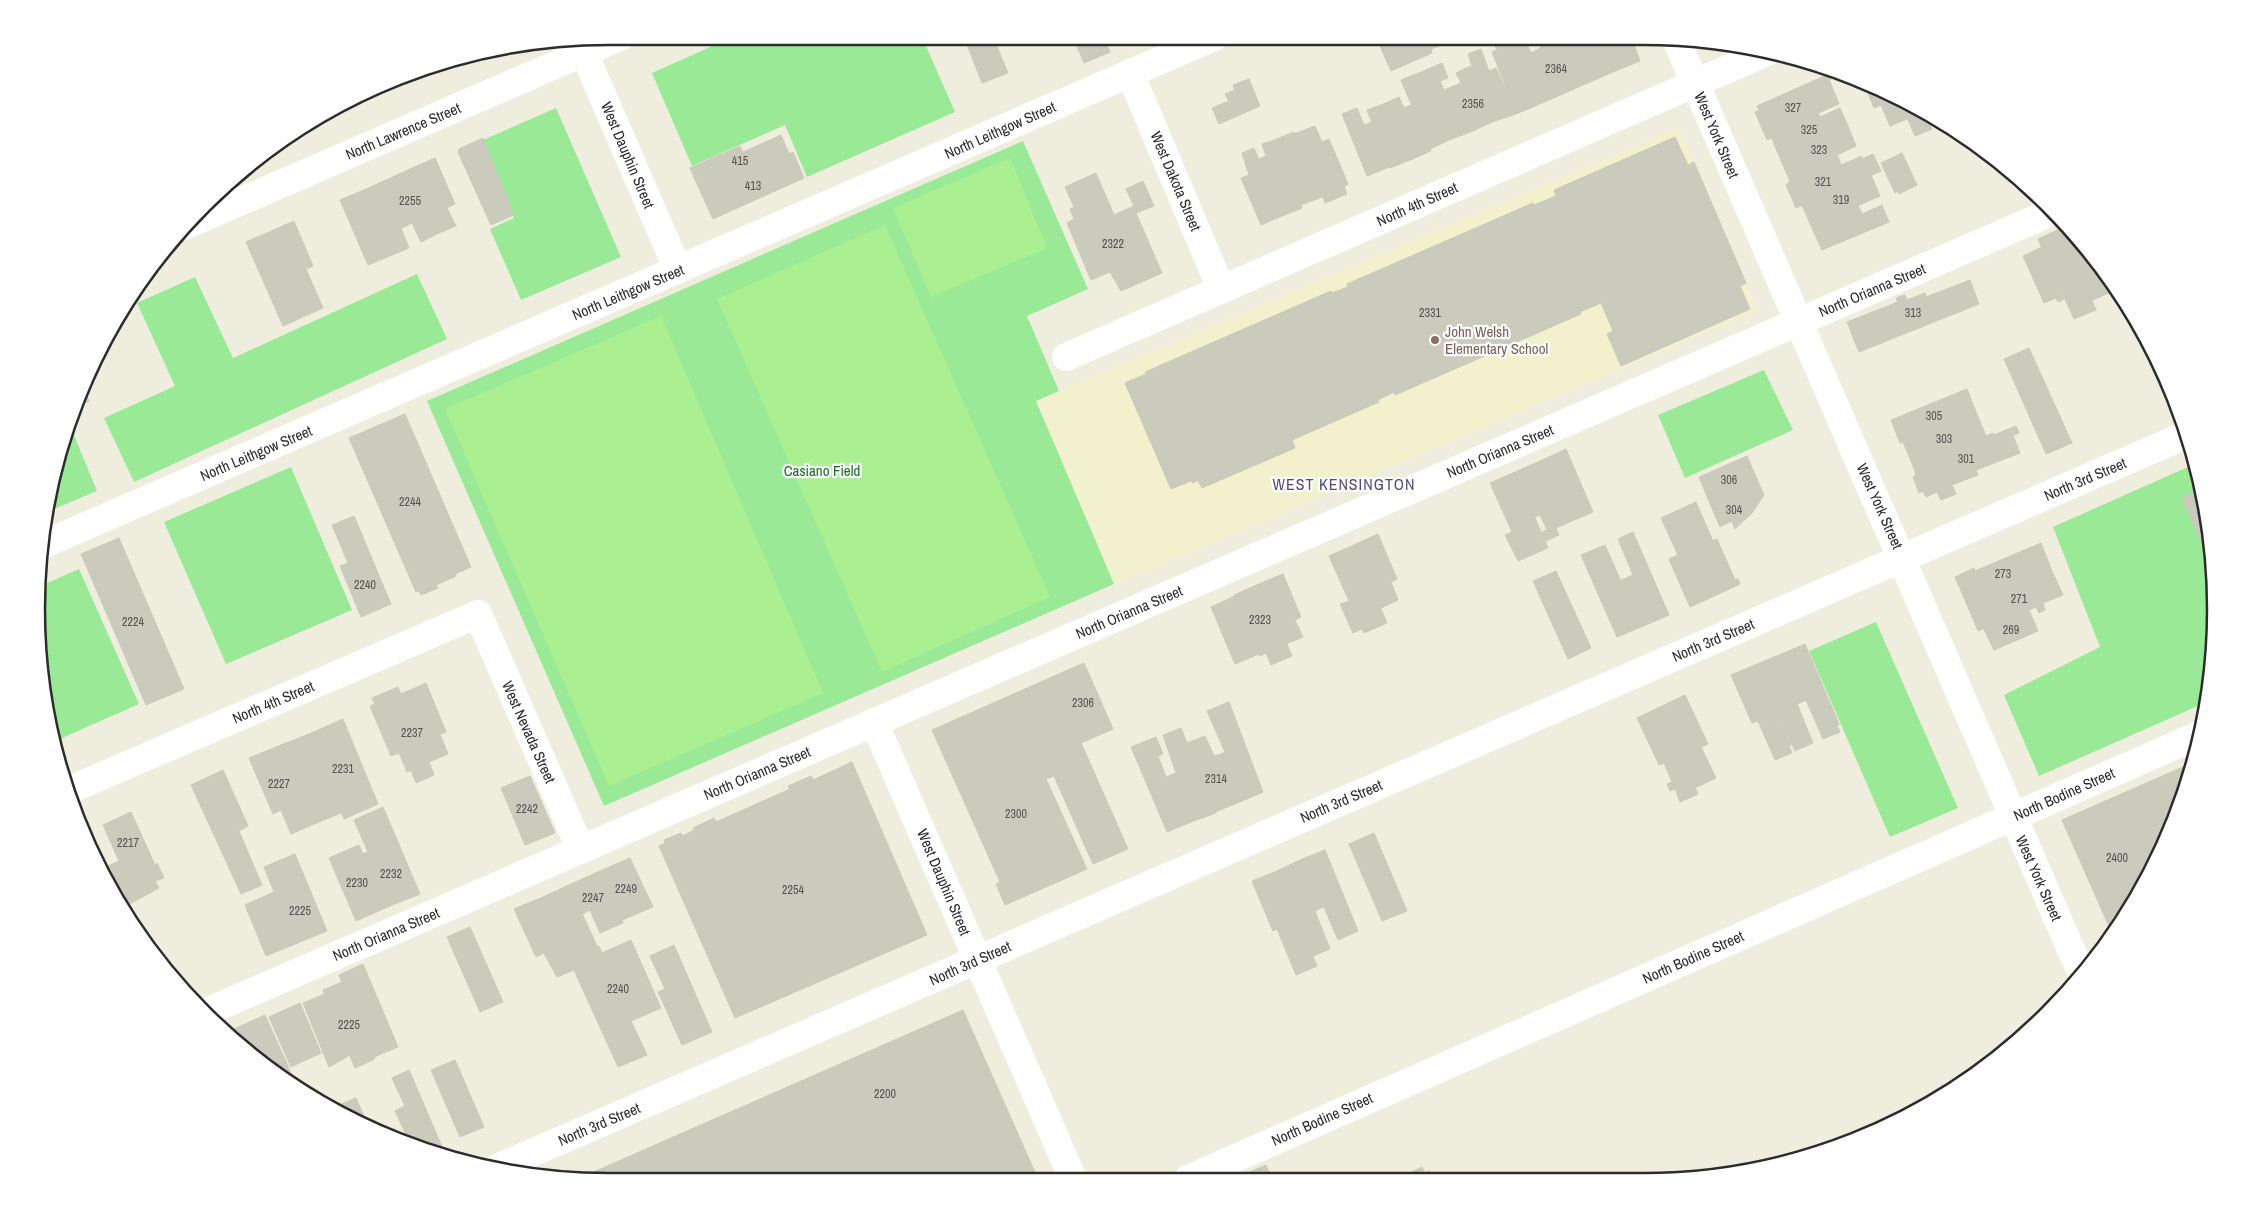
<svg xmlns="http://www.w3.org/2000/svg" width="2252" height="1218" viewBox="0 0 2252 1218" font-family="'Archivo Narrow',sans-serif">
	<rect width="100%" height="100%" fill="#efedde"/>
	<polygon fill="#f1f1cd" points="1679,128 1757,311 1114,584 1036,401"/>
	<g fill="#99e997">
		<polygon points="735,36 922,37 955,112 807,177 785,125 692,166 652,73"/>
		<polygon points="556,108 621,257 521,300 490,229 514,218 481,141"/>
		<polygon points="1023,141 1088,289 1027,316 1059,391 1036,401 1114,584 604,806 427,401"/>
		<polygon points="417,274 447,339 134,482 104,418 175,386 137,303 195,277 233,358"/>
		<polygon points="1764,370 1793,430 1685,478 1658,415"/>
		<polygon points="69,423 97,491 47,512 56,461"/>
		<polygon points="2197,463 2214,571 2211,683 2207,702 2039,776 2004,695 2100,647 2053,527"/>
		<polygon points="291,467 352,610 226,664 164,522"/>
		<polygon points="79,569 139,704 53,742 38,647 38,587"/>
		<polygon points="1876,622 1958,808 1890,837 1809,651"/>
	</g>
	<g fill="#aaf092">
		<polygon points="1010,158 1047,248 931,297 893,208"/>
		<polygon points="885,225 1050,597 882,672 717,299"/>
		<polygon points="661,316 823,693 609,786 445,409"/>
	</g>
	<g fill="#cacabd" stroke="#cbcab7">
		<polygon points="964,37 993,37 1008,73 982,83"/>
		<polygon points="1073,37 1103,37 1110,52 1084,63"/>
		<polygon points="1376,37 1443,37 1439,39 1442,45 1431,49 1432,53 1391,71"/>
		<polygon points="1503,37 1506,37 1535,106 1516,114 1492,52 1497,50 1493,42"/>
		<polygon points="1537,37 1554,37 1576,88 1556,97 1537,50 1541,48"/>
		<polygon points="1554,37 1599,37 1613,72 1576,88"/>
		<polygon points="1599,37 1631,37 1640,61 1613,72"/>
		<polygon points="1525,40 1531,53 1537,50 1556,97 1535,106 1510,46"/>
		<polygon points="1481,49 1489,71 1496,68 1516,114 1492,122 1468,67 1472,66 1468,54"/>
		<polygon points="1442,63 1448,78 1440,81 1444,90 1454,86 1473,131 1449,140 1421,72"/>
		<polygon points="1468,67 1492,122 1473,131 1454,86 1461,83 1456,73"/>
		<polygon points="1421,72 1449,140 1430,149 1401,80"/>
		<polygon points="1829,74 1831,79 1829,80 1839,104 1770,134 1771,138 1767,140 1755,112 1759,111 1757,106"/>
		<polygon points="1249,79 1260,106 1219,124 1212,108 1229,101 1225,94 1235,90 1233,85"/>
		<polygon points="1865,86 1900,101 1907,119 1890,126 1881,105 1874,108"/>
		<polygon points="1399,97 1404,108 1411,105 1431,151 1410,160 1386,103"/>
		<polygon points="1900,101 1924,111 1932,129 1915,136"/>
		<polygon points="1386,103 1410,160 1390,168 1367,110"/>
		<polygon points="1357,108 1364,125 1371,122 1389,167 1367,176 1342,114"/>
		<polygon points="1840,108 1848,126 1779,156 1770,134 1818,113 1820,117"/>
		<polygon points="1315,126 1322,142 1329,139 1348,184 1344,187 1347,194 1325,203 1323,197 1320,198 1294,134"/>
		<polygon points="1848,126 1856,146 1837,155 1839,159 1790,181 1779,156"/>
		<polygon points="1294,132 1320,198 1301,205 1274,140"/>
		<polygon points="781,135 789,154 701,193 690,168 740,146 743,152"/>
		<polygon points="1675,137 1688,165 1694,162 1746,283 1740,286 1750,309 1621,366 1607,334 1613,331 1601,303 1580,312 1581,314 1395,395 1394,392 1378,400 1379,402 1292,440 1295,448 1202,488 1198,480 1193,483 1191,481 1171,489 1125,383 1146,374 1145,372 1331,291 1332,293 1348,287 1347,284 1533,203 1534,205 1556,196 1554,190"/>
		<polygon points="483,138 514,215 491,225 458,152 459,149"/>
		<polygon points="1274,140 1302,208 1282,216 1259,159 1266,156 1262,144"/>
		<polygon points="1254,148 1282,216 1261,225 1241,178 1249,175 1242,153"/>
		<polygon points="793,152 804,178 713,219 701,193"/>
		<polygon points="1902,153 1917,185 1899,194 1898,191 1895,193 1881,163"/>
		<polygon points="1873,154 1881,171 1796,208 1786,185 1790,181 1839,159 1841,165 1862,156 1862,159"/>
		<polygon points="435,158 455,204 447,208 456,226 439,233 410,169"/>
		<polygon points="410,169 439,233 421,242 412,223 406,226 386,180"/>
		<polygon points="1096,173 1114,215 1134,206 1126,189 1143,181 1154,206 1136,213 1162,273 1121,291 1110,272 1091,280 1067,223 1074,219 1070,209 1074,207 1065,187"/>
		<polygon points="1871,175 1880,196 1811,226 1802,205"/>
		<polygon points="386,180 406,226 401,228 409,248 392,255 364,190"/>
		<polygon points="364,190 392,255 368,265 340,200"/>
		<polygon points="1858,205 1862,214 1882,205 1889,222 1822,250 1811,226"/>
		<polygon points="294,221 313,266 306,269 323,308 305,316 269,232"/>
		<polygon points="2064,224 2097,260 2113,291 2091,301 2058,227"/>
		<polygon points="2060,229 2096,310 2074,319 2038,239"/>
		<polygon points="269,232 305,316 283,326 246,242"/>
		<polygon points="2042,247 2064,299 2058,302 2056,298 2044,303 2023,256"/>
		<polygon points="1970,280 1979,304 1859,352 1847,322 1898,302 1896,298 1905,295 1907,300 1925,293 1926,297"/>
		<polygon points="2029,348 2072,443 2046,454 2004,359"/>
		<polygon points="82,385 89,401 74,407 80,390"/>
		<polygon points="1967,389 1976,412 1900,443 1891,420"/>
		<polygon points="1976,412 1986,436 1913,466 1903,442"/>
		<polygon points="405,414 471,567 455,574 456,576 436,585 438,588 421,595 419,591 416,592 349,438"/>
		<polygon points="2016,426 2019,433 2013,435 2020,453 1976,470 1978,475 1952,485 1956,494 1941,500 1937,492 1926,497 1923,491 1919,493 1913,477 1916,475 1913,466 1993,433 1994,435"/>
		<polygon points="1566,449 1593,512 1565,524 1538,462"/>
		<polygon points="1747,456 1759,484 1711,506 1699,477"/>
		<polygon points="1538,462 1565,524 1556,528 1559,535 1546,541 1542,532 1547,530 1540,515 1535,517 1515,472"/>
		<polygon points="1515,472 1548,548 1518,561 1505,535 1512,532 1490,483"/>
		<polygon points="2199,476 2213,564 2211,565 2182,498 2197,491 2191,480"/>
		<polygon points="1759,484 1764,495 1752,513 1735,529 1732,521 1720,527 1711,506"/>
		<polygon points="1696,502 1713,541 1717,539 1735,580 1738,579 1740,584 1710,598 1674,512"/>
		<polygon points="1674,512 1710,598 1690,607 1669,559 1678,555 1661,518"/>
		<polygon points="354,516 391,604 361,617 340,566 348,563 332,525"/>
		<polygon points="1633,532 1669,615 1641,627 1621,580 1633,575 1618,539"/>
		<polygon points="1378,534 1397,579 1391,582 1398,600 1381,608 1354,545"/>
		<polygon points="119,538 184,689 146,705 81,554"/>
		<polygon points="2041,543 2052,571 1968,607 1955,577 1974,568 1975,571"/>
		<polygon points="1354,545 1387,623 1364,633 1362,629 1353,633 1340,604 1349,601 1329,556"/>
		<polygon points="1605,545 1641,627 1617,637 1581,555"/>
		<polygon points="1556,571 1591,648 1568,659 1533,581"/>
		<polygon points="2052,571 2063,595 2043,603 2045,610 2039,613 2036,607 1978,631 1968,607"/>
		<polygon points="1283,574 1301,617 1295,620 1303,637 1286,644 1261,583"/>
		<polygon points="1261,583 1292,656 1271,665 1266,653 1260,656 1259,654 1234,595"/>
		<polygon points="1235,596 1259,654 1235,664 1211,607"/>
		<polygon points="2029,610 2038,631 1994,650 1984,629"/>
		<polygon points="1805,644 1839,724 1837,725 1840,732 1823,739 1806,700 1802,702 1781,654"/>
		<polygon points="1781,654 1802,702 1797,704 1813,743 1795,751 1755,665"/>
		<polygon points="1084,663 1113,729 1081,743 1052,677"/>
		<polygon points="1755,665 1791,745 1789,746 1792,753 1775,760 1758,721 1752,723 1731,675"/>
		<polygon points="1052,677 1128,849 1093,864 1054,776 1046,779 1087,869 1005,905 996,884 1000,882 932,730"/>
		<polygon points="426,683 446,732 440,734 448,754 429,762 434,775 416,783 411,770 407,772 399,753 391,756 370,706 375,704 372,698 398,687 401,694"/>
		<polygon points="1685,695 1708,744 1701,747 1716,778 1695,788 1660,707"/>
		<polygon points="1229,702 1263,792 1240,802 1221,754 1225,752 1207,711"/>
		<polygon points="1660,707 1698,794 1680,802 1675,789 1670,791 1667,784 1672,782 1664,763 1659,765 1637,718"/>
		<polygon points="343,719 378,804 344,819 309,734"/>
		<polygon points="1181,728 1216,813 1191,822 1171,775 1176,773 1163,735"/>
		<polygon points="309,734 341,813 314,824 281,745"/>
		<polygon points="1205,736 1214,756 1221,754 1240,802 1215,812 1187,743"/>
		<polygon points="1156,737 1163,754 1158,756 1166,777 1171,775 1191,822 1167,832 1131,747"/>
		<polygon points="281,745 314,824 291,834 281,810 273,814 249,758"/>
		<polygon points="852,762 927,935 735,1018 659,846 665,843 664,840 681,833 682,836 694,830 693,828 714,818 716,822 790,789 788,786 811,776 813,780"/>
		<polygon points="2192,763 2185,793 2139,895 2112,933 2062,820"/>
		<polygon points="223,770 248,826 239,831 262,885 241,894 191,785"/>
		<polygon points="530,776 555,833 525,845 501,788"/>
		<polygon points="383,807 420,894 385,908 363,854 368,852 354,820"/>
		<polygon points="131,812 155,865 157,863 164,878 155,881 159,888 122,908 102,869 119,861 103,825"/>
		<polygon points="1374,833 1407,911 1382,921 1349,844"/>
		<polygon points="359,845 385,908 356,921 329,858"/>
		<polygon points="1325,850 1358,931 1338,940 1324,907 1321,908 1300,860"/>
		<polygon points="295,854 327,931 295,944 264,867"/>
		<polygon points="630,858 653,907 622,920 600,871"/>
		<polygon points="1300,860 1321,908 1315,911 1330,949 1313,956 1277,871"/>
		<polygon points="600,871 623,923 600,933 590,910 582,914 569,885"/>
		<polygon points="1277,871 1317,966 1296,975 1277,929 1273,931 1252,881"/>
		<polygon points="569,885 597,946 569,959 543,897"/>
		<polygon points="274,892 295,944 266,956 245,905"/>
		<polygon points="543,897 574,970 557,977 544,953 536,957 514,909"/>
		<polygon points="470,927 503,1002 480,1012 447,937"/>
		<polygon points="631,940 661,1008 631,1021 647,1055 618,1067 569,959 599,946 602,953"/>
		<polygon points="674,945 712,1032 682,1045 658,992 665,989 650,956"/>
		<polygon points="363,964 398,1047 374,1057 339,975"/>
		<polygon points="342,982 375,1059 355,1068 323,990"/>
		<polygon points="325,994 350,1055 329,1067 303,1003"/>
		<polygon points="300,1003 321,1053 291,1067 269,1017"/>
		<polygon points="963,1010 1038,1179 573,1181"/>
		<polygon points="265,1015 292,1075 283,1079 275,1071 273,1072 260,1063 227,1032"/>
		<polygon points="455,1060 484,1127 460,1137 431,1070"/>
		<polygon points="409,1070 443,1149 436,1152 409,1141 395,1111 405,1106 392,1078"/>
		<polygon points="356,1098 367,1123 331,1108"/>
		<polygon points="1266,1165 1271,1178 1235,1178"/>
		<polygon points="1422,1167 1425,1173 1430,1171 1433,1178 1399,1178"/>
	</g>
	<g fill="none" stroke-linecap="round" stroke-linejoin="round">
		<g stroke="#fff" stroke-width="28">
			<polyline points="1675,37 2082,975"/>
			<polyline points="578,39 678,270"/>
			<polyline points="1130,73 1221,289"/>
			<polyline points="184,226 622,36"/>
			<polyline points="1066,357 1767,52"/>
			<polyline points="42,545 1214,37"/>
			<polyline points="874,722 1073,1179"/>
			<polyline points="67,791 478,614 581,850"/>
			<polyline points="206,1012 2052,212"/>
			<polyline points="497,1168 2186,435"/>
			<polyline points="1188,1179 2199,735"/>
		</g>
	</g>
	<circle fill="#8d6e63" stroke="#fff" stroke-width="2" cx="1435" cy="340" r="5"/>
	<g text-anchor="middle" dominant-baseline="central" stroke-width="4.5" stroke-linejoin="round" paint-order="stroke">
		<g font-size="12" fill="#545450">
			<text x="1556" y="69">2364</text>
			<text x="1473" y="104">2356</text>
			<text x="1793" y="108">327</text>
			<text x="1809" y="130">325</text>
			<text x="1819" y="150">323</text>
			<text x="740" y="161">415</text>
			<text x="1823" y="182">321</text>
			<text x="753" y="186">413</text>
			<text x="1841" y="200">319</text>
			<text x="410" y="201">2255</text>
			<text x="1113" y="244">2322</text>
			<text x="1430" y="313">2331</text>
			<text x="1913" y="313">313</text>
			<text x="1934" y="416">305</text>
			<text x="1944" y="439">303</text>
			<text x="1966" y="459">301</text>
			<text x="1729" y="480">306</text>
			<text x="410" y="502">2244</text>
			<text x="1734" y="510">304</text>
			<text x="2003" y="574">273</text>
			<text x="365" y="585">2240</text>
			<text x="2019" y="599">271</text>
			<text x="1260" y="620">2323</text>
			<text x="133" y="622">2224</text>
			<text x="2011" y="630">269</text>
			<text x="1083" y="703">2306</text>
			<text x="412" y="733">2237</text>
			<text x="343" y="769">2231</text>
			<text x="1216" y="779">2314</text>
			<text x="279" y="784">2227</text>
			<text x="527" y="809">2242</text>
			<text x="1016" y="814">2300</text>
			<text x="128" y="843">2217</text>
			<text x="2117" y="858">2400</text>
			<text x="391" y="874">2232</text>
			<text x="357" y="883">2230</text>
			<text x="626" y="889">2249</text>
			<text x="793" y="890">2254</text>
			<text x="593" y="898">2247</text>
			<text x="300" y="911">2225</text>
			<text x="618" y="989">2240</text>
			<text x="349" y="1025">2225</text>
			<text x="885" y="1094">2200</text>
		</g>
		<g font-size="15" fill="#2c2c2c" stroke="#fff">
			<text transform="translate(1000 130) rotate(-24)">North Leithgow Street</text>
			<text transform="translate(403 131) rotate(-23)">North Lawrence Street</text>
			<text transform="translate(1717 135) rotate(67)">West York Street</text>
			<text transform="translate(628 155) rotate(67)">West Dauphin Street</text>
			<text transform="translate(1176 181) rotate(67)">West Dakota Street</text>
			<text transform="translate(1417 204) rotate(-24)">North 4th Street</text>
			<text transform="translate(1872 290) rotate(-23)">North Orianna Street</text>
			<text transform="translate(628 292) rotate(-23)">North Leithgow Street</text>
			<text transform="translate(1500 451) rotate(-23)">North Orianna Street</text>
			<text transform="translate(256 453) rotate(-23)">North Leithgow Street</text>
			<text transform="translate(2085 479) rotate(-23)">North 3rd Street</text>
			<text transform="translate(1880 506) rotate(66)">West York Street</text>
			<text transform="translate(1129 612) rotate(-23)">North Orianna Street</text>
			<text transform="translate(1713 640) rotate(-23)">North 3rd Street</text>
			<text transform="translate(273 702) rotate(-23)">North 4th Street</text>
			<text transform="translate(529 732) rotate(66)">West Nevada Street</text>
			<text transform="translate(757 773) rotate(-23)">North Orianna Street</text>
			<text transform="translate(2064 794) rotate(-24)">North Bodine Street</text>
			<text transform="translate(1341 801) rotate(-23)">North 3rd Street</text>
			<text transform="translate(2039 878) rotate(66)">West York Street</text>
			<text transform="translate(944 882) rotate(67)">West Dauphin Street</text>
			<text transform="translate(386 934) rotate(-23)">North Orianna Street</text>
			<text transform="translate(1693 957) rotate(-24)">North Bodine Street</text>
			<text transform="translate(970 963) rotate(-24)">North 3rd Street</text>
			<text transform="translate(1322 1119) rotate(-24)">North Bodine Street</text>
			<text transform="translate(599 1124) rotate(-23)">North 3rd Street</text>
		</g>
		<g font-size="15" fill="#785e54" stroke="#fff" text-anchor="start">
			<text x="1445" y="331">John Welsh<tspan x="1445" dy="17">Elementary School</tspan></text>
		</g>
		<g font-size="15" fill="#167020" stroke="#fff">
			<text x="822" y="470">Casiano Field</text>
		</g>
		<g font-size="16" letter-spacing="1" fill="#514981" stroke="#fff">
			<text x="1344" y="484">WEST KENSINGTON</text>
		</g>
	</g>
	<path d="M0 0H2252V1218H0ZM609 45H1643A564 564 0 0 1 2207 609V609A564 564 0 0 1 1643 1173H609A564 564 0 0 1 45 609V609A564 564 0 0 1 609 45Z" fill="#fff" fill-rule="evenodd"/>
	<path fill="none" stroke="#2c2c2c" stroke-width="2.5" d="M609 45H1643A564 564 0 0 1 2207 609V609A564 564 0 0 1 1643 1173H609A564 564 0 0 1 45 609V609A564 564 0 0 1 609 45Z"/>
</svg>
